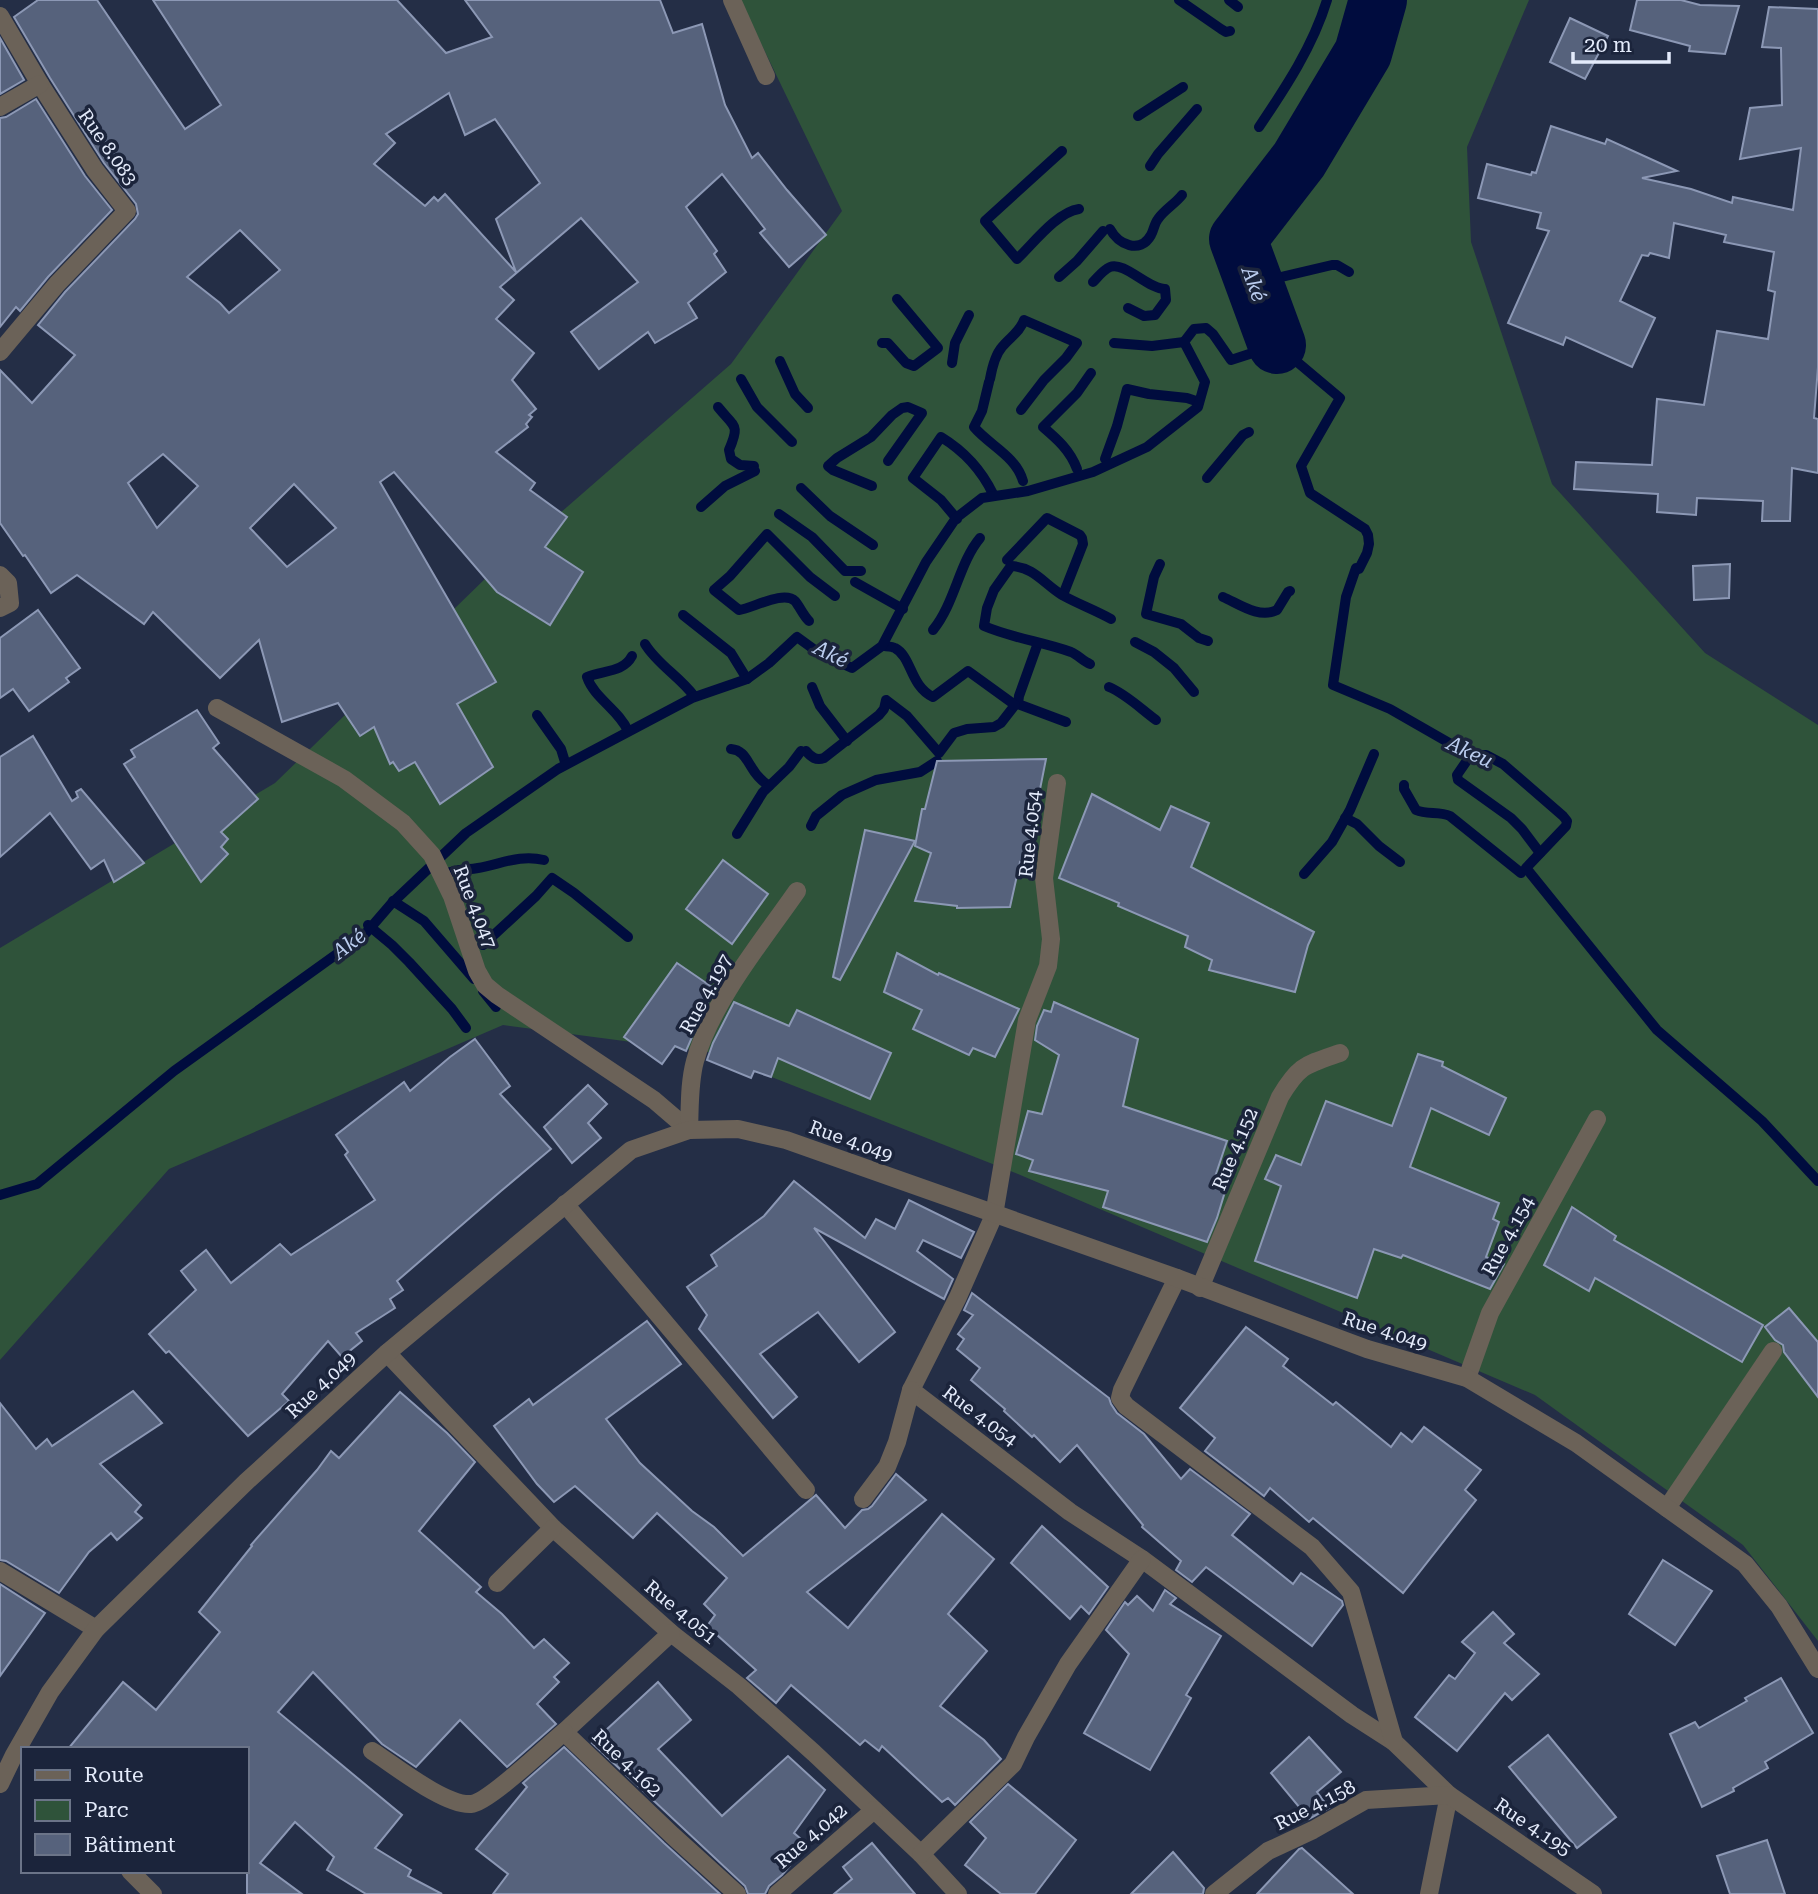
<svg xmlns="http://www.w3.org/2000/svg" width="1818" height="1894" viewBox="0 0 1818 1894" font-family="'Roboto Serif',serif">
	<rect width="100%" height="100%" fill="#242e46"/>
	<polygon fill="#2f533a" points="740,0 1529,0 1467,147 1471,242 1552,484 1705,653 1818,725 1818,1641 1743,1545 1535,1395 1018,1174 708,1052 503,1025 169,1169 0,1360 0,948 275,783 489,575 731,364 842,211"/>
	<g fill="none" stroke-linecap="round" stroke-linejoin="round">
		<g stroke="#000c3e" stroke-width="10">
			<polyline points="1179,0 1221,29 1226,32 1230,31"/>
			<polyline points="1229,0 1238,7"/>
			<polyline points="1138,116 1183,87"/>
			<path d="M 1259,127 C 1286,87 1313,46 1327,0"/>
			<path d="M 1062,151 L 985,221 L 1017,259 C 1033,244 1057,212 1079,209"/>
			<polyline points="1150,166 1158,154 1197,109"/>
			<path d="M 1110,229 C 1118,244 1140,255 1151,235 C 1154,230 1154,224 1158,219 C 1164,210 1175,204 1182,195"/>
			<polyline points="1059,277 1077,261 1103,231"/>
			<polyline points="1269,280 1332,265 1337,265 1349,272"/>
			<path d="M 1093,282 C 1098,277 1103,270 1110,267 C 1124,261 1148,289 1165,289 L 1166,300 L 1155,315 L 1144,316 L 1128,308"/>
			<polyline points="882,343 888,343 906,363 914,366 938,348 897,299"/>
			<polyline points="1114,343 1152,346 1184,342"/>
			<polyline points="780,361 795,394 808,408"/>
			<polyline points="952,363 955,343 969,315"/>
			<polyline points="741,379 757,407 792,442"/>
			<path d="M 990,379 C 992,368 995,355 1002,347 C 1010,337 1020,332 1024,320 L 1077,343 L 1066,358 L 1044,380 L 1021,410"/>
			<path d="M 989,382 L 982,411 L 974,427 C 989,445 1016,456 1023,481"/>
			<path d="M 718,407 C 735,428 740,424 729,450 L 731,459 L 740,465 L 754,466"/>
			<polyline points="1105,459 1117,426 1127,389 1149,394 1187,398 1199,402"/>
			<path d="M 1077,469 C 1070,450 1057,439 1043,427 L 1077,393 L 1091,373"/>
			<polyline points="1207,478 1243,435 1249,432"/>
			<polyline points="872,486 833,470 828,466 837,458 871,437 892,415 902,408 908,407 922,413 888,461"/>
			<polyline points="801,488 830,516 873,545"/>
			<polyline points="701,507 725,486 755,471"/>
			<polyline points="779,514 812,537 845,571 861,571"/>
			<path d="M 957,519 L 941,500 L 913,478 L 941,437 C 964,451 981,469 993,494"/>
			<polyline points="1007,560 1047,518 1080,535 1082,538 1083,544 1063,595"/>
			<polyline points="1160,564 1154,577 1146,614 1181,624 1199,638 1208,641"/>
			<polyline points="855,582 903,609"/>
			<path d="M 1223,597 C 1239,604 1259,619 1277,610 L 1288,592 L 1290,591"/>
			<polyline points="683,615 731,653 747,679"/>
			<path d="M 809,621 C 803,615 800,607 795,601 C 784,590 753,608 739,610 L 714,590 L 730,576 L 767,534 L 810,577 L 835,596"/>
			<path d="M 933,630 C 955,603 959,563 980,538"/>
			<polyline points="1135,642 1154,652 1174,668 1194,692"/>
			<polyline points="1038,643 1019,696 1018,704 1066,722"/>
			<path d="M 645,644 C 657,664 680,677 694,696"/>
			<path d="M 1090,664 C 1083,661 1078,655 1071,652 C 1043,642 1012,638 984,626 L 987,608 L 994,590 L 1011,566 C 1034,567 1044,584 1062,595 C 1078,604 1095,610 1111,619"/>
			<polyline points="812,687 820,706 847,741"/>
			<path d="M 1109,687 C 1126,694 1141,709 1156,720"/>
			<polyline points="537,715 561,749 565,762"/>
			<path d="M 628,731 C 619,710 594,698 587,677 C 603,670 623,673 632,656"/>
			<path d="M 731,749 C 743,750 746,759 752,768 C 756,775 762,781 769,786"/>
			<path d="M 806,751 C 811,757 816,761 824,758 L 879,715 L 884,709 L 886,700 L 907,716 L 939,753 L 954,733 L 967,729 L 994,727 L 1001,723 L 1015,705 L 968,671 L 933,697 C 910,686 912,657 895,648 C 894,647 885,646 884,646"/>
			<polyline points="1472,756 1468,759 1457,775 1458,780 1511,818 1522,829 1540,853"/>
			<path d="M 1404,785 L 1404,789 L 1416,810 C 1427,815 1439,811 1450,816 L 1521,873"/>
			<polyline points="1345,818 1357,824 1379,846 1400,862"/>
			<polyline points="811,826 816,816 842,795 876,780 920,772 937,761"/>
			<polyline points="737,834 763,792 789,767 801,751"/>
			<path d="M 445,874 C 456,869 467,870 478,868 C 501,864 520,854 544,860"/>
			<polyline points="1304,874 1332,842 1350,810 1374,754"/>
			<polyline points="393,901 424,921 474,979"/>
			<polyline points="368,925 392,945 409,962 452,1009 466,1028"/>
			<polyline points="483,945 536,896 552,878 574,893 628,937"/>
			<polyline points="483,991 496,1007"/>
			<polyline points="0,1195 37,1184 174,1071 366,933 391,904 466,833 558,769 692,698 747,679 769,663 797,637 819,653 852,668 882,646 926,562 956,518 982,498 1028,491 1093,472 1147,447 1198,407 1205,382 1184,342 1194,329 1206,328 1213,334 1231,360 1277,345 1340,398 1301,466 1310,493 1365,529 1368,535 1369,544 1367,553 1359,569 1356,568 1346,597 1333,685 1390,709 1472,756 1486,755 1503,764 1563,816 1567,821 1566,826 1526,868 1657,1030 1762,1121 1818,1181"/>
		</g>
		<polyline stroke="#000c3e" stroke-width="58" points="1277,345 1238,239 1299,160 1363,53 1378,0"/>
	</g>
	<g fill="#56627c" stroke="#8c98b5" stroke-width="2" fill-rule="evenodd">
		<path d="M 38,0 L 97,0 L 185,129 L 221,105 L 153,0 L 397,0 L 446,53 L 492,37 L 465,0 L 660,0 L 673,33 L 702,24 L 725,105 L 752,158 L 758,153 L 787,190 L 826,235 L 789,267 L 760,233 L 765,229 L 722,174 L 686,207 L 717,251 L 714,254 L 726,272 L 688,303 L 697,318 L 655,343 L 648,332 L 599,369 L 571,332 L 638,282 L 581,218 L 500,287 L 514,300 L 496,319 L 534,353 L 512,380 L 536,409 L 529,415 L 532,417 L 526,424 L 528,427 L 496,452 L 535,483 L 530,490 L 567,517 L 545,547 L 583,572 L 550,625 L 497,592 L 394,472 L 380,482 L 496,682 L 457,704 L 493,767 L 440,804 L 415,762 L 399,771 L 393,762 L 390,764 L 374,727 L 360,736 L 338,703 L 282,722 L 259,640 L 220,678 L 153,612 L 144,624 L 77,575 L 51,593 L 25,555 L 23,556 L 0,523 L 0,370 L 32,403 L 75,355 L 38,325 L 65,292 L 135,219 L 138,214 L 136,204 L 104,163 L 50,78 L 14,17 ZM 449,93 L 465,135 L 495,119 L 540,183 L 496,219 L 516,272 L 445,194 L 438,201 L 434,197 L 425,206 L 374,164 L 395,143 L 386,134 ZM 240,230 L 280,270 L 229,313 L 220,303 L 187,277 ZM 163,454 L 198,486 L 157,528 L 128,483 ZM 294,484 L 336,528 L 287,567 L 250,528 Z"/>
		<polygon points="1637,0 1681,0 1700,5 1739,6 1725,54 1689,51 1690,46 1630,30"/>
		<polygon points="1769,7 1818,9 1818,367 1814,418 1818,419 1818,473 1792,468 1790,521 1762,521 1763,501 1697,498 1696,515 1657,512 1658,494 1574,489 1576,462 1652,465 1657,399 1704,405 1717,331 1768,339 1775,292 1768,290 1774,252 1724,242 1726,235 1674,223 1669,258 1650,253 1648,256 1642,255 1620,301 1655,318 1632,367 1566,337 1563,345 1508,323 1549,231 1537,228 1541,213 1478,198 1487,164 1531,175 1532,172 1536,173 1551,126 1605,144 1607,139 1677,171 1642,178 1691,189 1732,203 1733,197 1793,210 1801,148 1740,159 1750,108 1782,105 1781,48 1762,47"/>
		<polygon points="1570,18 1608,36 1585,79 1550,62"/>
		<polygon points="0,38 24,80 0,94"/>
		<polygon points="36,99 85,176 112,210 48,277 20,311 16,307 0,327 0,118 6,117"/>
		<polygon points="1730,564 1729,598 1694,600 1693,566"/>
		<polygon points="38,610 80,668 66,678 69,682 29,711 13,689 0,698 0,638"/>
		<polygon points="197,710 219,743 213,748 258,799 221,832 228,839 221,847 228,854 201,882 124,764 135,757 131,750"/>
		<polygon points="33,736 72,801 78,797 76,792 81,789 144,863 114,882 104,860 91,869 50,813 0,857 0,757"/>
		<polygon points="1046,759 1025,865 1020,862 1010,907 957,908 957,906 915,901 931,853 915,846 922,809 925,809 937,761"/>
		<polygon points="1092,794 1160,830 1171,806 1209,823 1191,867 1314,932 1308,945 1295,992 1209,970 1212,960 1185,947 1188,936 1118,906 1119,903 1059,878"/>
		<polygon points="865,830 915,841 840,980 833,977"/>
		<polygon points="723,860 768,894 732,944 686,909"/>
		<polygon points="897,953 938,975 939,973 1019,1009 995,1057 973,1048 969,1055 913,1029 922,1010 884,992"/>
		<polygon points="677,963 715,989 703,1012 686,1051 675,1046 662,1064 624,1037"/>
		<polygon points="734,1002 789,1026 797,1010 891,1053 870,1099 778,1058 771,1077 754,1071 751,1078 707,1060 713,1043"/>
		<polygon points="1054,1002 1138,1039 1123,1106 1227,1141 1214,1180 1227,1185 1217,1218 1207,1242 1103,1207 1108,1191 1029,1171 1033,1160 1016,1154 1028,1111 1042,1114 1059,1055 1035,1040 1037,1026 1044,1010 1051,1012"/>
		<polygon points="475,1039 510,1086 500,1094 551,1149 501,1191 397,1281 403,1290 390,1299 395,1308 356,1333 362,1341 342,1357 328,1341 282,1394 289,1401 248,1436 169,1351 166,1353 149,1334 196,1290 181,1271 206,1250 231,1283 280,1244 291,1255 375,1200 345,1155 348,1152 336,1135 404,1082 410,1091 450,1057"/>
		<polygon points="1418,1054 1443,1062 1442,1066 1506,1098 1489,1135 1431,1108 1410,1167 1499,1203 1493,1219 1499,1222 1486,1257 1504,1264 1490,1289 1403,1255 1401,1258 1374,1249 1357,1298 1255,1261 1281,1186 1265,1179 1276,1155 1301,1165 1326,1101 1392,1126"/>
		<polygon points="588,1085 607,1104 588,1123 601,1138 572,1163 544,1127"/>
		<polygon points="794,1181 865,1238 876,1219 895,1229 909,1200 974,1232 961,1258 923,1240 917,1251 953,1279 944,1299 814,1228 895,1332 859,1362 818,1312 760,1354 797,1397 773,1418 699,1329 707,1315 687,1287 717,1266 711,1255 764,1216"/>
		<polygon points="1572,1207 1616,1236 1614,1240 1763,1325 1742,1362 1595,1278 1589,1291 1544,1265"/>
		<polygon points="972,1293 1109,1398 1111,1404 1117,1413 1144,1434 1181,1479 1190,1469 1250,1514 1232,1535 1293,1584 1301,1573 1342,1601 1343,1605 1312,1646 1206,1567 1192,1582 1176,1570 1181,1561 1142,1527 1143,1525 1077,1445 1060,1462 1034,1435 1032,1437 1004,1411 1005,1409 971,1380 980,1368 957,1349 964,1339 958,1334 973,1315 964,1310"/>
		<polygon points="1789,1308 1818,1342 1818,1397 1784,1352 1783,1345 1775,1340 1765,1327"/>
		<polygon points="647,1321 681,1364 606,1419 640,1463 692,1511 714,1527 743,1556 816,1495 845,1528 862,1510 868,1509 872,1506 896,1474 926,1500 807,1592 848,1628 942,1514 994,1559 948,1614 987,1651 940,1706 984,1740 1001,1759 955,1805 948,1798 942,1802 882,1746 879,1751 865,1740 860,1745 791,1685 776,1703 747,1678 756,1670 707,1626 715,1615 704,1604 727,1578 657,1513 633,1538 575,1486 554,1502 537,1484 494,1426 529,1399 533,1405"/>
		<polygon points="1246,1327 1288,1359 1283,1366 1333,1405 1336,1402 1391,1447 1401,1433 1412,1442 1424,1427 1481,1470 1465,1490 1476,1500 1403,1593 1313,1518 1309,1522 1270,1488 1264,1496 1205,1451 1215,1438 1180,1408"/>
		<polygon points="133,1391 162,1423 100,1464 141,1505 135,1512 142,1518 117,1540 111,1533 89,1552 59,1593 6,1561 0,1560 0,1403 36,1449 47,1439 52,1446"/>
		<polygon points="400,1392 447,1433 475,1462 419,1531 481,1587 476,1592 502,1614 534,1648 544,1639 569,1663 554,1677 559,1682 537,1704 556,1724 507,1767 460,1720 416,1767 382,1744 313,1672 278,1712 402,1815 375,1848 411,1870 408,1876 442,1894 366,1894 327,1870 334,1857 295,1822 260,1863 302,1894 247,1894 247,1749 68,1749 123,1682 156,1710 220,1632 199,1612 252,1546 251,1545 317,1470 331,1451 339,1458"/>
		<polygon points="1042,1526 1108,1587 1089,1614 1081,1606 1070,1619 1011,1563"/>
		<polygon points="1663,1560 1712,1591 1675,1645 1629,1614"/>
		<polygon points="0,1584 45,1613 0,1676"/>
		<polygon points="1165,1590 1176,1598 1170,1604 1221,1636 1186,1695 1191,1698 1150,1770 1084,1733 1129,1654 1106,1630 1125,1602 1128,1605 1137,1596 1153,1611"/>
		<polygon points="1493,1612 1514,1634 1504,1643 1539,1674 1512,1700 1505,1693 1457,1751 1415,1717 1449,1675 1455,1679 1475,1653 1462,1642"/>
		<polygon points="1781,1678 1813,1733 1765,1762 1768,1768 1733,1788 1734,1791 1702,1807 1670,1734 1695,1722 1699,1728 1747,1701 1745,1698"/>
		<polygon points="658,1682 691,1720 658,1749 722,1816 788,1756 825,1790 794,1833 808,1845 782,1875 769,1886 765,1894 748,1894 745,1886 592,1743"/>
		<polygon points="1548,1735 1616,1817 1577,1848 1509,1767"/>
		<polygon points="1309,1737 1341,1772 1317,1792 1329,1808 1309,1819 1271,1773"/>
		<polygon points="564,1747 664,1843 720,1894 493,1894 508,1874 476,1849 527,1787 523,1783"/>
		<polygon points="1008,1784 1076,1840 1035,1894 1001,1894 965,1865 986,1838 970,1822"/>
		<polygon points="1767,1840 1785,1894 1730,1894 1717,1856"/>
		<polygon points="872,1843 915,1894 834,1894 852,1879 843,1867"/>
		<polygon points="1302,1848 1353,1894 1257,1894 1299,1849"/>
		<polygon points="1173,1852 1204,1888 1203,1894 1131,1894"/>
	</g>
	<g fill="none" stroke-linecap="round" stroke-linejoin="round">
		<g stroke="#6b6258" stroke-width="18">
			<polyline points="732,0 766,76"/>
			<polyline points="0,16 40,84 95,170 127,211 57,284 0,352"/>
			<polyline points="0,107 40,84"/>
			<polyline points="0,575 8,583 10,603 0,608"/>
			<polyline points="217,708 344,779 403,823 432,855 452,896 477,971 485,985 497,995 654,1100 689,1130"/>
			<polyline points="1057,783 1044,878 1051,939 1048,966 1027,1020 994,1215 958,1297 911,1390 1070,1512 1142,1559 1352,1715 1394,1742 1449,1795 1429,1894"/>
			<path d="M 689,1130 C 690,1107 689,1083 695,1061 C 711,1003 763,940 797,891"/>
			<polyline points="565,1204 806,1490"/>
			<polyline points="1177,1278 1122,1390 1120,1398 1126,1406 1312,1547 1351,1592 1394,1742"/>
			<path d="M 1200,1288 L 1280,1097 C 1299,1065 1305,1065 1340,1053"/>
			<polyline points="387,1353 553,1528 671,1633 739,1686 814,1753 921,1854 958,1894"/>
			<polyline points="1467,1378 1490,1313 1597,1119"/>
			<polyline points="863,1499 887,1467 897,1442 911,1390"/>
			<polyline points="1667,1508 1773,1351"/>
			<polyline points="0,1571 96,1629"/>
			<polyline points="497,1583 553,1528"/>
			<polyline points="671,1633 564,1732 672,1835 737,1894"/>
			<path d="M 372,1751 C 394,1765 445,1806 471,1804 C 488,1803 547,1746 564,1732"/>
			<polyline points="0,1784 14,1755 50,1692 96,1629 246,1482 387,1353 631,1150 689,1130 738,1129 786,1140 1177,1278 1367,1349 1467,1378 1576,1443 1745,1564 1779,1606 1818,1669"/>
			<polyline points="921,1854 1013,1764 1026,1737 1068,1664 1142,1559"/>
			<polyline points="130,1871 153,1894"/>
			<polyline points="777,1894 874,1810"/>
			<polyline points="1214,1894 1268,1851 1313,1830 1366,1800 1449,1795 1593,1894"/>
		</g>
	</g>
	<g text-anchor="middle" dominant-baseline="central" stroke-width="7" stroke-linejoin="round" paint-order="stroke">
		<g font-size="19" fill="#e4ebfb" stroke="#1b243b">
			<text transform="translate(108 147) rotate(55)">Rue 8.083</text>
			<text transform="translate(1030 834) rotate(-84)">Rue 4.054</text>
			<text transform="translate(475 907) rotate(69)">Rue 4.047</text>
			<text transform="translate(706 994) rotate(-61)">Rue 4.197</text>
			<text transform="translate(851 1141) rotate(20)">Rue 4.049</text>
			<text transform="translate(1235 1149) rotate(-67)">Rue 4.152</text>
			<text transform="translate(1508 1236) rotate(-61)">Rue 4.154</text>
			<text transform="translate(1385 1331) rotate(18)">Rue 4.049</text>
			<text transform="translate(321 1385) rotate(-43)">Rue 4.049</text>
			<text transform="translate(980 1416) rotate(37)">Rue 4.054</text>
			<text transform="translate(681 1612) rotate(40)">Rue 4.051</text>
			<text transform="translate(627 1763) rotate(44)">Rue 4.162</text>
			<text transform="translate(1315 1805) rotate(-27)">Rue 4.158</text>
			<text transform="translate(1533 1827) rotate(34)">Rue 4.195</text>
			<text transform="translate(811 1836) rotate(-41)">Rue 4.042</text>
		</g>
		<g font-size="21" font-style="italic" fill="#bbcdef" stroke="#1b243b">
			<text transform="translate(1254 284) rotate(70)">Aké</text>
			<text transform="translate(831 654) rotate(26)">Aké</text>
			<text transform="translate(1470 752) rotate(25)">Akeu</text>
			<text transform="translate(349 944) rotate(-37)">Aké</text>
		</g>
	</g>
	<rect x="21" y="1747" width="228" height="126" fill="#1b243b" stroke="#6b7488" stroke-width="2"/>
	<rect x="35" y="1770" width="35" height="10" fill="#6b6258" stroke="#6b7488" stroke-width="2"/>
	<text x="84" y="1782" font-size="21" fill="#e4ebfb">Route</text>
	<rect x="35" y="1800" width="35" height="21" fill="#2f533a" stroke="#6b7488" stroke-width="2"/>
	<text x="84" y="1817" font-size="21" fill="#e4ebfb">Parc</text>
	<rect x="35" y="1834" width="35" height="21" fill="#56627c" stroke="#6b7488" stroke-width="2"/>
	<text x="84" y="1852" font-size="21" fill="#e4ebfb">Bâtiment</text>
	<path d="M1573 52v10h96v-10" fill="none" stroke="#e4ebfb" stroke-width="3.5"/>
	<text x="1584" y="52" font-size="21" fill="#e4ebfb" stroke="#1b243b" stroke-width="5" paint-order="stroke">20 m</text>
</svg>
